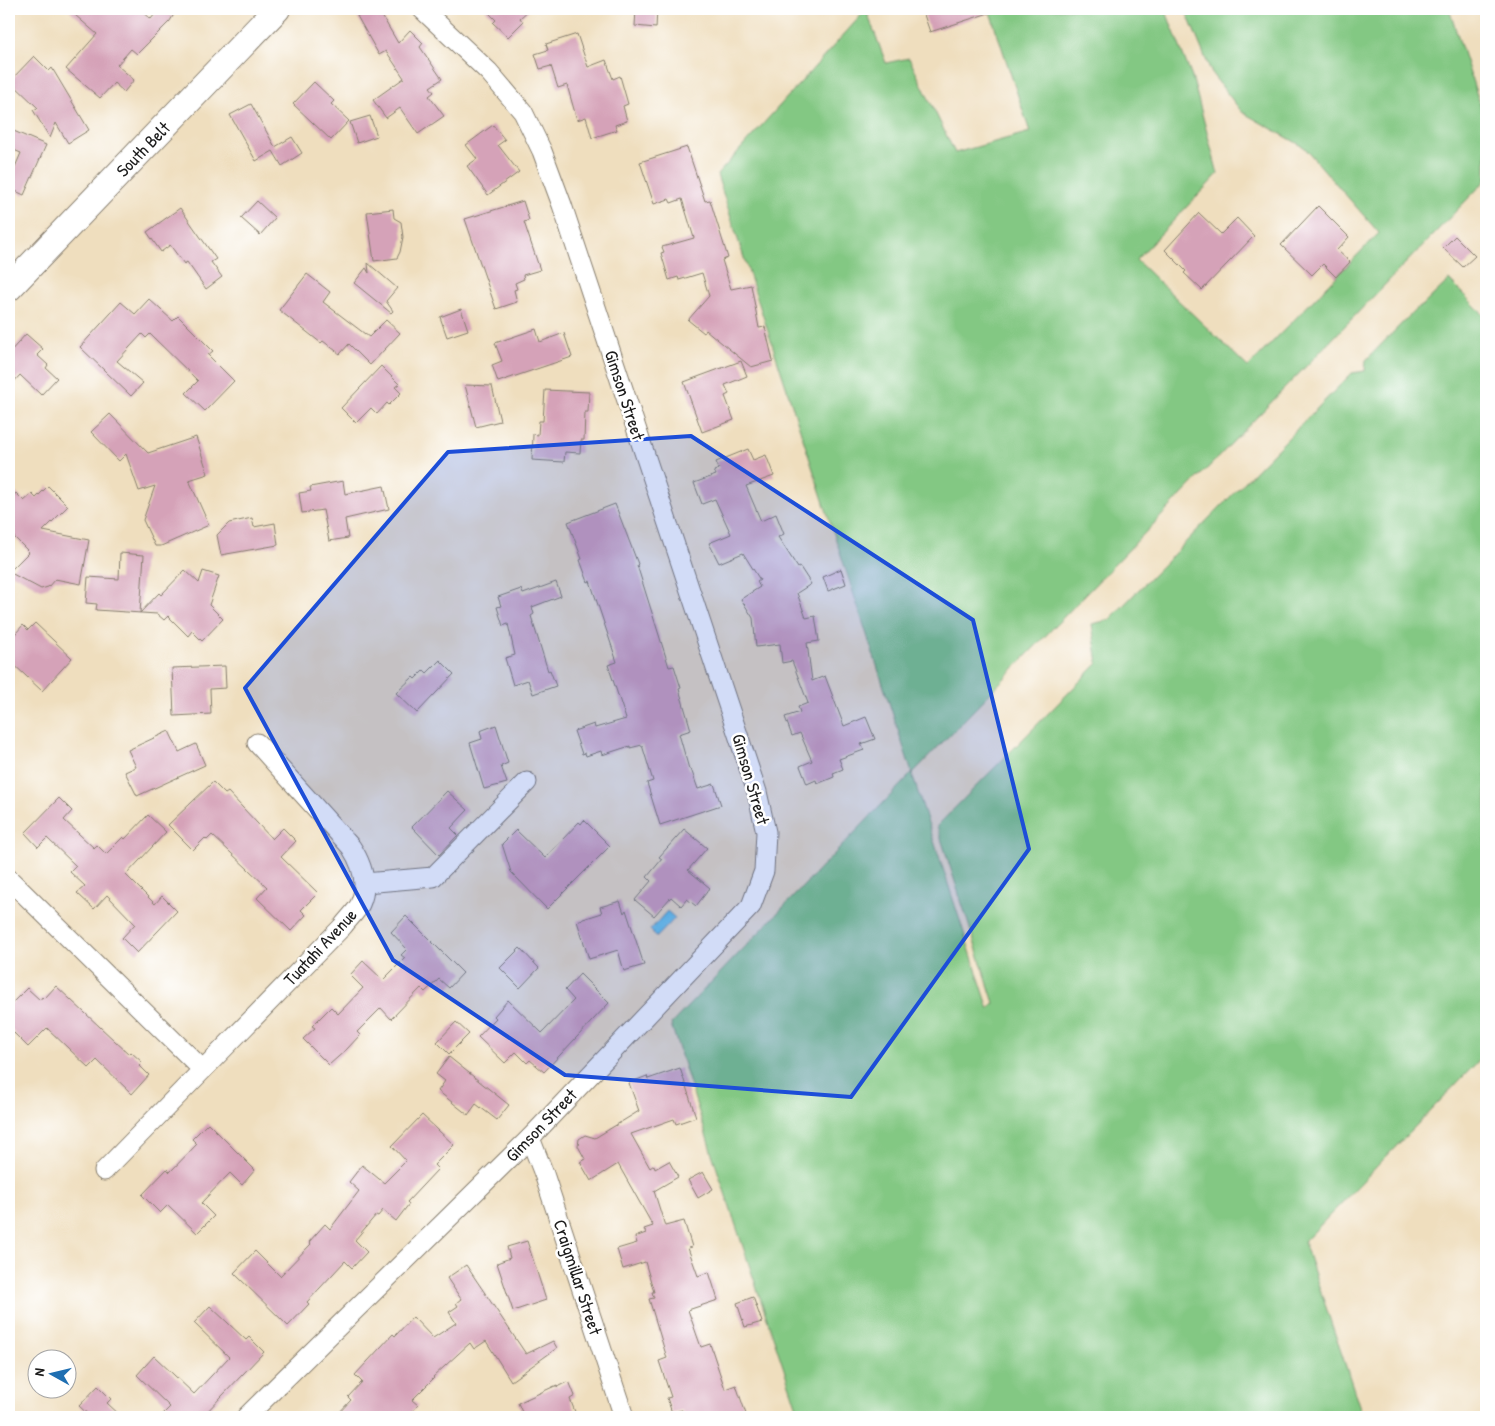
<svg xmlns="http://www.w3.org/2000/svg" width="1495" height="1426" viewBox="0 0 1495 1426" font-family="'Patrick Hand',sans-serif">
	<rect width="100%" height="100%" fill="#fff"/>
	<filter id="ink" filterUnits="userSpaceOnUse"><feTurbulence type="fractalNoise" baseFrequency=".02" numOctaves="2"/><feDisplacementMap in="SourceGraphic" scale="10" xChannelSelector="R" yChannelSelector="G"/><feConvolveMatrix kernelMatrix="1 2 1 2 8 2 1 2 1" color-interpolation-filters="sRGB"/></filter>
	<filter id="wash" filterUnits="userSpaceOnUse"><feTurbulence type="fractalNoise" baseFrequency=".0096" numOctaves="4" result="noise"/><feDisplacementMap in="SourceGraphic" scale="20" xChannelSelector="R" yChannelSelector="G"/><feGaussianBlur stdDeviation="1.12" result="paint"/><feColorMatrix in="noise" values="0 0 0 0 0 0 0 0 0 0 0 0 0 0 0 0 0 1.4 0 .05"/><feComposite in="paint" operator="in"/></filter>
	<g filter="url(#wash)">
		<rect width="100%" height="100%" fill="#efdebe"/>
		<polygon fill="#83c883" stroke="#507250" points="989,9 1165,9 1193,80 1218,174 1136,260 1248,367 1379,233 1304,147 1242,112 1212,74 1185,9 1449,9 1486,123 1486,180 912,774 989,1009 994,1003 937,826 1098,663 1092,624 1109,620 1352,373 1365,371 1366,360 1417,308 1423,305 1449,280 1486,317 1486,1053 1304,1242 1363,1417 800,1417 714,1160 671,1024 912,773 717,175 866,10 886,63 909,58 955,153 1030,132"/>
		<polygon fill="#67c3e5" stroke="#427080" points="667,911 675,918 657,937 650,930"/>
		<g id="blocks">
			<g fill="#d5a2b8">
				<polygon points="68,9 140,9 151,19 159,9 177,9 170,21 137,54 131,49 117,65 134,80 124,92 114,83 100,98 66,69 97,34"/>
				<polygon points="370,9 378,9 398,43 410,30 423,43 420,47 442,79 430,87 434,92 429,96 444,116 418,134 400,108 386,118 373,100 404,78 386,51 379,55 357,16"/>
				<polygon points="485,9 530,9 520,18 523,22 508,37 493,23 496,20"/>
				<polygon points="636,9 657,9 656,28 635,26"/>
				<polygon points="922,9 991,9 992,12 930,32"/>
				<polygon points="577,34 588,67 606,60 613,79 620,76 628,104 623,106 627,121 615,125 617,130 592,138 586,117 577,120 567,85 558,88 551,66 540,69 535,54 548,50 546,44"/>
				<polygon points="34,56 49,71 52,68 89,130 68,143 56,123 50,138 33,110 38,108 10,81"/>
				<polygon points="314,82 334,101 331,104 349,121 331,140 293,104"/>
				<polygon points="251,104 275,147 292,137 302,153 282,166 273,151 256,161 230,115"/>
				<polygon points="370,116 377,136 357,143 350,122"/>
				<polygon points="493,125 505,140 498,145 519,172 488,195 467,166 477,159 466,145"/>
				<polygon points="9,129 46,145 24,195 9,188 9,181 21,153 9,148"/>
				<polygon points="687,147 705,201 710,200 728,258 722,260 731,289 751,285 759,328 765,327 773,361 751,367 706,330 704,333 688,320 709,296 702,273 679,280 678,277 669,280 661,253 664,252 662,247 694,238 682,199 671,203 669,199 654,204 640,162"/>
				<polygon points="257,201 275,218 260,235 241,218"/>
				<polygon points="523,201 529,220 524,222 540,270 523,275 524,279 515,283 517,289 514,290 517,302 496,309 465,219"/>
				<polygon points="1318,206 1349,237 1337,250 1350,262 1336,277 1323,264 1312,275 1281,245"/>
				<polygon points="180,208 216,259 211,262 222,277 206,289 187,262 184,264 170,245 161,252 147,232"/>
				<polygon points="393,209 394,218 401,222 403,237 400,252 397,258 374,261 367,212"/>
				<polygon points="1199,213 1221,234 1237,218 1254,236 1202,290 1184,273 1186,271 1165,250"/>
				<polygon points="1455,236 1475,256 1463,267 1443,248"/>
				<polygon points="368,263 397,288 386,301 393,311 391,313 354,283 366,268 369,273"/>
				<polygon points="307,274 330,292 323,302 369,337 386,320 400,333 370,365 349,344 340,354 323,341 321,343 279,310"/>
				<polygon points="149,299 173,321 178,316 213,351 208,355 234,381 205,411 186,393 198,381 150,334 146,338 142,334 117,361 143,383 131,396 80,347 121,302 135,314"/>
				<polygon points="461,309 468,330 447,337 440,317"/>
				<polygon points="536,329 540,342 564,333 572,357 498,382 492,365 502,361 495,343"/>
				<polygon points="26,334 43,349 37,355 48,365 46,368 57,378 41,395 20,375 9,387 9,353"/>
				<polygon points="741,361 747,376 725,385 729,394 725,396 734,420 702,432 684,382"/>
				<polygon points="381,366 399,384 395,387 401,393 389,405 387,403 377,414 371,408 356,423 341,408"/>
				<polygon points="465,385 492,386 500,421 476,427"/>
				<polygon points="545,390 589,392 588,412 585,412 584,440 581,440 580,453 565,452 564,462 532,460 533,434 538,435 539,421 543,421"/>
				<polygon points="110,414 148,453 196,437 208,474 189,480 209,525 161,546 155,546 143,520 155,486 139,491 126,454 119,461 91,432"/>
				<polygon points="748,449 753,460 766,455 774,476 746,486 761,521 776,514 784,534 778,537 798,568 800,567 811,584 797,593 806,618 815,616 819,641 807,643 812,681 825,676 844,726 866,717 875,739 861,744 864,750 839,759 843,769 833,773 834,777 817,784 816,780 807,784 800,766 812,761 800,733 792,736 785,717 800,712 798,707 808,703 792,661 782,663 780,644 756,647 753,618 741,599 760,587 757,582 760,580 743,553 719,563 709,543 731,534 715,499 702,504 694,483 716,475 714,471 719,469 716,462"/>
				<polygon points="343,481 345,494 384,486 389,509 345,519 348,538 329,541 323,510 302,513 299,493 311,491 310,487"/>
				<polygon points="48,486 68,506 43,531 89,540 81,584 55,579 48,587 41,589 9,572 29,552 9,532 9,501 16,493 24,501 32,494 36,498"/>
				<polygon points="615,504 638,564 637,565 669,667 674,666 681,688 679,689 691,730 679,734 689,769 691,769 698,789 714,784 721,805 660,825 647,783 653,781 642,745 630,748 630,746 602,755 601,751 586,756 585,753 582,754 574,731 594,724 595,728 626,719 608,665 617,662 590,581 588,582 580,560 582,559 568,522"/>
				<polygon points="252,518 254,527 275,523 278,545 221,555 217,535 229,523"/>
				<polygon points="120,553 144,555 140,613 159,593 161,595 185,570 199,583 203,571 219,576 209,605 223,619 202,641 192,631 188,636 168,616 164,620 157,614 96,610 97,604 86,603 88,577 119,579"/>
				<polygon points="841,569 846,584 828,591 823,577"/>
				<polygon points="556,582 561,596 532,607 534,614 531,616 548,671 550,670 556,686 533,694 528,680 513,685 505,658 515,655 508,624 503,626 497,607 501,606 498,597 521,589 523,594"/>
				<polygon points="35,623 72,658 42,691 9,660 9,641 23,625 28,630"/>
				<polygon points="440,660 454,674 417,713 396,693 413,677 415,679 424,670 427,673"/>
				<polygon points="225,666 226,688 210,689 211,714 174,716 172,668"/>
				<polygon points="496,725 508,763 501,766 507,783 484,789 470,743 482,739 480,731"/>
				<polygon points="169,731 179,752 196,744 205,765 137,796 125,772 136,767 128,750"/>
				<polygon points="213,782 225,794 228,792 272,839 283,828 296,841 281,857 318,893 301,910 306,915 291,931 257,898 267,887 212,835 207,840 205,838 193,850 168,825"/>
				<polygon points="447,791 468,810 451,828 458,835 439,855 412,827"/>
				<polygon points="59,798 72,811 64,820 94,848 97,845 106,854 123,837 125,839 148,815 166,832 126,875 155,904 162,896 177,911 137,953 122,938 135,924 107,895 94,909 77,893 85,886 70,872 76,866 47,838 38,847 25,833"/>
				<polygon points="584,820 610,846 547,909 511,872 502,844 516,830 545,858 579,822 581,824"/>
				<polygon points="684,829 707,848 688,870 710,888 696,906 687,899 681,906 671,897 654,916 635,900 651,881 647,877 662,859 659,857"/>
				<polygon points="620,901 624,913 626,910 644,965 624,971 618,950 589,959 577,921 602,913 600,907"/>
				<polygon points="406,916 463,973 449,988 439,979 425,992 421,988 391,1019 381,1008 357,1032 360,1035 347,1049 329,1065 303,1039 315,1028 312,1026 331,1007 338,1014 363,988 350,975 363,961 383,980 405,958 401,955 407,949 391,932"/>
				<polygon points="520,948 539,968 520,988 500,968"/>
				<polygon points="580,974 609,1003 544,1072 530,1060 527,1063 516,1052 505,1063 478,1037 496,1018 494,1016 508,1000 542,1033 574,1000 565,990"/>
				<polygon points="56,986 129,1054 131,1052 142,1062 139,1065 149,1075 132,1094 97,1060 89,1068 47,1028 28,1047 9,1028 9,1006 27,988 40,1000 42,997 44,999"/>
				<polygon points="456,1022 469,1034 449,1054 437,1042"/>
				<polygon points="449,1057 509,1105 497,1120 476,1104 468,1115 438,1091 445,1081 436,1074"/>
				<polygon points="680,1068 696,1117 676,1124 674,1119 631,1134 650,1168 654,1165 655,1169 669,1161 678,1177 654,1191 665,1226 684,1221 692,1247 688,1248 698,1276 709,1272 718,1300 688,1310 701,1347 710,1344 725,1389 736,1385 747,1417 684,1417 682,1410 672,1413 667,1398 671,1397 659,1361 667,1358 649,1299 654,1298 652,1292 654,1292 645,1262 623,1269 617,1249 637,1243 635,1237 646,1233 644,1229 653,1226 618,1164 591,1181 580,1162 585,1159 578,1146 579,1139 585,1135 595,1138 639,1111 629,1083 647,1076 648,1079"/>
				<polygon points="422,1115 454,1145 434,1165 438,1169 407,1202 409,1204 396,1221 383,1210 378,1216 376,1215 355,1240 367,1252 352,1268 345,1261 307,1302 309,1304 288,1326 234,1273 255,1251 280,1276 311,1244 309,1242 325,1224 330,1229 359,1191 349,1182 362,1165 384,1183 406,1161 392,1146"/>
				<polygon points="208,1123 255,1170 242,1185 230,1173 201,1203 214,1216 197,1233 168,1205 160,1213 142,1195 167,1169 170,1172 197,1144 192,1139"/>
				<polygon points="703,1172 713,1189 698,1198 688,1180"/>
				<polygon points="527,1241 546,1300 513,1311 497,1263 510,1258 507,1247"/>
				<polygon points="466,1265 526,1354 553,1341 557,1348 511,1381 486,1341 474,1349 470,1343 433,1377 434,1378 412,1400 418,1405 407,1417 335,1417 351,1400 348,1397 362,1382 355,1375 393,1334 395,1336 413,1317 433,1338 456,1323 449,1312 458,1306 456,1303 461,1299 447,1278"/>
				<polygon points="753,1297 762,1322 745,1327 737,1303"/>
				<polygon points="210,1306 246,1340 249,1337 264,1352 202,1417 160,1417 170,1407 137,1375 154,1356 194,1394 229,1357 194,1323"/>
				<polygon points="569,1381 575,1396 570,1399 577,1417 524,1417 518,1403 557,1385 557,1387"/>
				<polygon points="98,1386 111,1399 107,1403 122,1417 91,1417 79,1406"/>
			</g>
		</g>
	</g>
	<g filter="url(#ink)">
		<use href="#blocks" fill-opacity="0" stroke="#867d6d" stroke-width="1"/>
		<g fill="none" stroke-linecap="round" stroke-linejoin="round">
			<defs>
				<g id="street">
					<polyline points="9,879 202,1069"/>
					<polyline points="365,883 433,877 527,782"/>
					<polyline points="530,1138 544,1174 624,1417"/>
					<path d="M 104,1171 L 343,926 C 348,919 357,911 360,904 C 369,884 362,864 351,847 L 257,743"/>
					<polyline points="246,1417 530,1138 751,906 764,871 766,832 757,792 562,205 542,151 523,112 489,72 422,9"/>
				</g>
				<polyline id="secondary" points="9,288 277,9"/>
			</defs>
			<use href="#street" stroke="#867d6d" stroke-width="21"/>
			<use href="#secondary" stroke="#867d6d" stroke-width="28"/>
			<use href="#street" stroke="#fff" stroke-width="19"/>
			<use href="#secondary" stroke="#fff" stroke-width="26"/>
		</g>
	</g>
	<path fill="#1d4ed8" fill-opacity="0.2" stroke="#1d4ed8" stroke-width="4" stroke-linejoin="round" d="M 691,436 L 973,620 L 1029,849 L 851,1097 L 565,1075 L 393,960 L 245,688 L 448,452 Z"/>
	<g text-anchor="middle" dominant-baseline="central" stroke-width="5" stroke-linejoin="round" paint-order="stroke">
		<g font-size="18" fill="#1c1c1c" stroke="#fff">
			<text transform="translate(143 149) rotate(-46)">South Belt</text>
			<text transform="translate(625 395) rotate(72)">Gimson Street</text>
			<text transform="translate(751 779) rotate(74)">Gimson Street</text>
			<text transform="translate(320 947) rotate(-47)">Tuatahi Avenue</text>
			<text transform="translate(541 1125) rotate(-46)">Gimson Street</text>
			<text transform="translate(578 1277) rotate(72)">Craigmillar Street</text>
		</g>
	</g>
	<rect width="1495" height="1426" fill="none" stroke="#fff" stroke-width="30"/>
	<g transform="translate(52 1374) rotate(278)"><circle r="24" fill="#ffffff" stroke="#a4a4a4"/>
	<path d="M0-4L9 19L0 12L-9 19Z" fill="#1f6fb2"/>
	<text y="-8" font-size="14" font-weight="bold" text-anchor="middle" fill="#1c1c1c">N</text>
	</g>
</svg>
